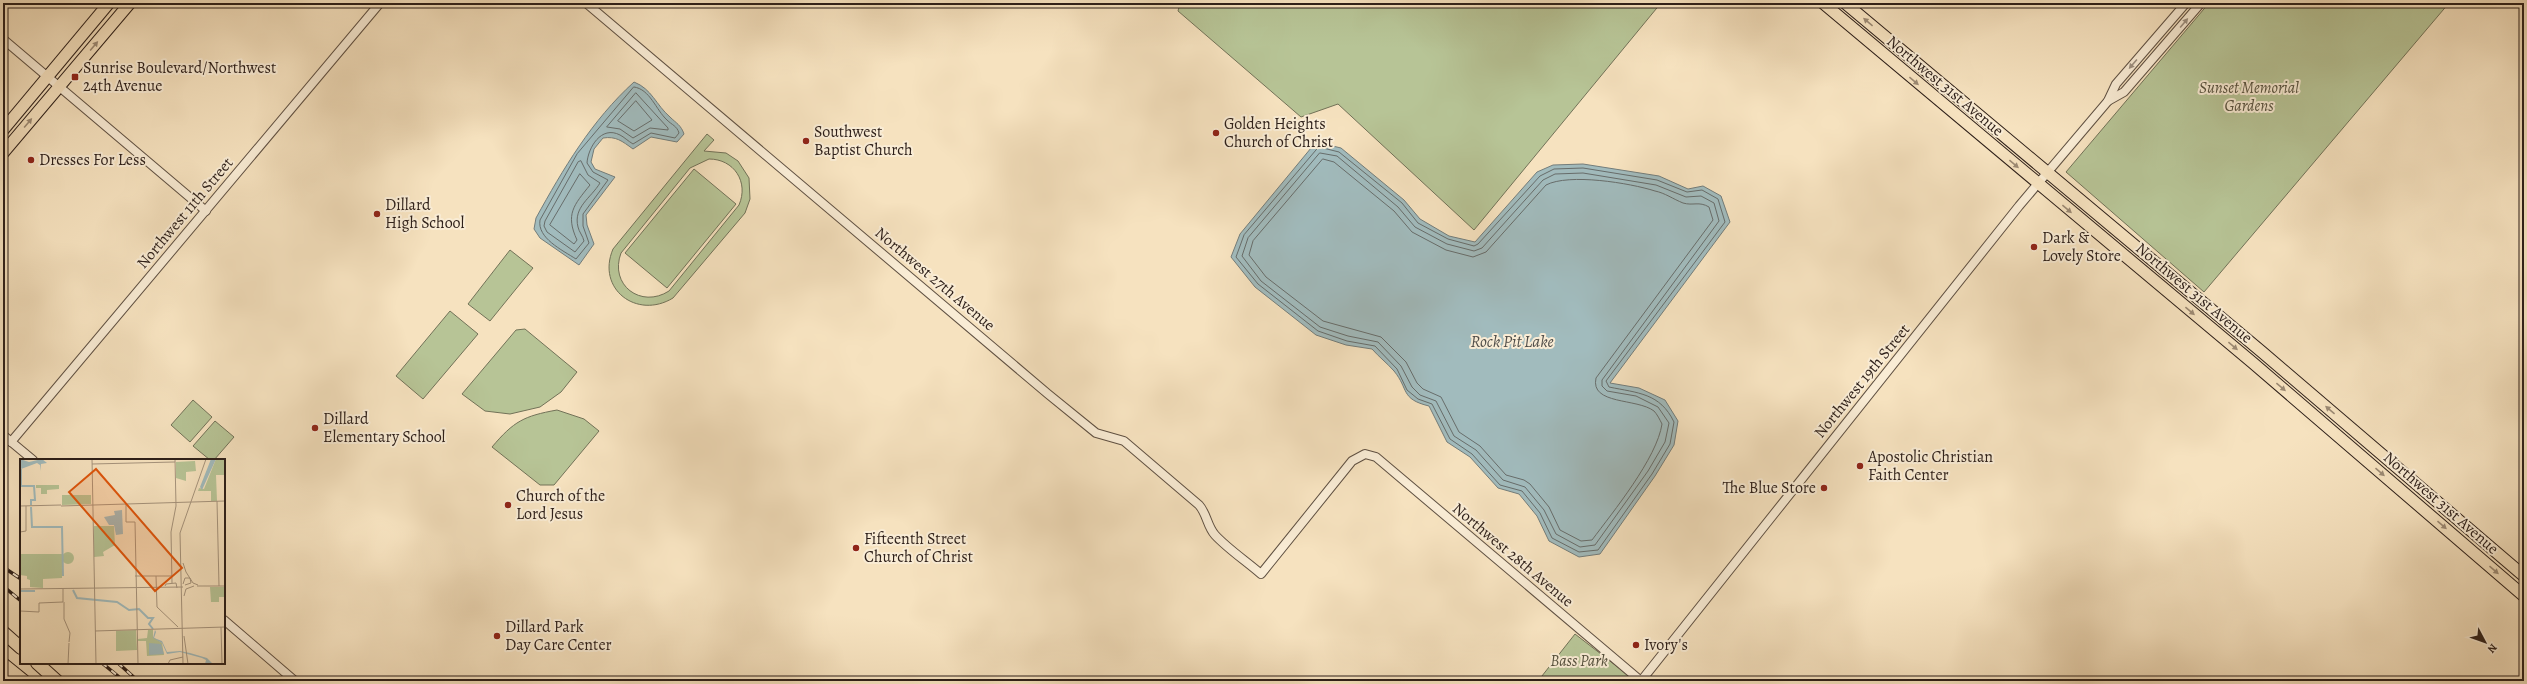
<svg xmlns="http://www.w3.org/2000/svg" width="2527" height="684" viewBox="0 0 2527 684" font-family="Alegreya,serif">
	<rect width="100%" height="100%" fill="#f6e2bf"/>
	<filter id="stains"><feTurbulence type="fractalNoise" baseFrequency=".005" numOctaves="4"/><feColorMatrix values="0 0 0 0 .2 0 0 0 0 .09 0 0 0 0 .02 0 0 0 .5 -.17"/></filter>
	<radialGradient id="worn" r=".72"><stop offset=".6" stop-color="#630" stop-opacity="0"/><stop offset="1" stop-color="#630" stop-opacity=".3"/></radialGradient>
	<g fill="#b7c496" stroke="#727258" fill-rule="evenodd">
		<polygon points="1180,3 1661,3 1474,230 1338,104 1301,117 1178,11"/>
		<polygon points="2209,3 2449,3 2204,292 2066,172"/>
		<path d="M 707,134 L 714,140 L 704,151 L 726,153 L 738,161 L 749,178 L 750,199 L 745,213 L 673,298 C 637,320 596,289 613,249 ZM 709,159 C 734,159 749,182 739,205 L 669,291 C 641,309 609,285 621,253 L 690,168 Z"/>
		<polygon points="694,169 736,204 667,288 625,253"/>
		<polygon points="510,250 533,268 490,321 468,304"/>
		<polygon points="450,311 478,334 423,399 396,376"/>
		<polygon points="525,329 577,372 561,392 540,407 510,414 485,411 462,394 516,330"/>
		<polygon points="193,400 212,417 190,442 171,425"/>
		<path d="M 557,410 L 584,419 L 599,431 L 554,485 L 540,485 L 492,447 C 514,421 524,416 557,410 Z"/>
		<polygon points="215,421 234,437 214,460 210,460 193,446"/>
		<polygon points="1575,634 1632,678 1630,681 1538,681"/>
	</g>
	<g fill="#a1bbbd" stroke="#737d7b">
		<path d="M 634,82 C 652,89 656,105 670,117 C 676,123 681,125 684,134 L 677,142 L 651,137 L 633,149 C 622,141 616,136 603,138 L 594,149 L 591,162 L 595,169 L 615,177 L 586,215 L 587,225 L 594,244 L 579,265 L 540,238 L 534,229 L 536,218 C 563,169 592,120 634,82 Z"/>
		<path d="M 1316,142 L 1341,148 L 1404,200 L 1420,219 L 1449,236 L 1475,242 L 1537,172 L 1553,165 L 1583,164 L 1659,176 L 1688,189 L 1703,186 L 1721,196 L 1730,222 L 1610,383 L 1639,388 L 1665,400 L 1678,421 L 1674,445 L 1655,476 L 1600,554 L 1579,557 L 1549,541 L 1537,516 L 1519,494 L 1498,488 L 1470,457 L 1447,442 L 1429,406 C 1400,399 1409,389 1394,371 C 1387,363 1379,357 1372,349 L 1346,345 L 1316,335 L 1255,287 L 1231,257 L 1240,234 Z"/>
	</g>
	<g fill="none" stroke-linecap="round" stroke-linejoin="round">
		<g stroke="#676d6b" stroke-width="1">
			<path d="M 634,87 C 650,89 656,110 667,120 C 672,125 677,126 679,133 L 675,138 L 651,133 L 633,144 C 628,141 624,137 620,135 C 601,125 588,148 587,163 L 593,172 L 608,180 L 583,214 L 583,226 L 589,243 L 576,259 C 562,250 537,238 540,220 L 577,154 Z"/>
			<polygon points="636,93 668,128 668,130 650,128 633,138 620,129 607,127"/>
			<polygon points="636,101 652,120 634,131 618,121"/>
			<path d="M 1319,147 L 1339,152 L 1402,203 L 1418,223 L 1448,239 L 1474,246 L 1478,244 L 1540,176 L 1554,169 L 1583,168 L 1657,180 L 1687,192 L 1702,190 L 1718,199 L 1725,222 L 1606,381 L 1609,387 C 1638,393 1660,393 1674,422 L 1670,444 L 1652,474 L 1598,550 L 1579,552 L 1552,538 L 1540,513 L 1522,491 L 1500,485 L 1472,454 L 1450,439 L 1432,404 L 1418,399 L 1407,390 L 1397,369 L 1375,346 L 1347,341 L 1318,331 L 1258,284 L 1236,257 L 1244,235 Z"/>
			<polygon points="1320,153 1337,156 1398,207 1415,227 1447,244 1474,251 1482,248 1543,180 1555,174 1583,173 1656,185 1686,197 1701,196 1714,203 1719,221 1602,380 1602,386 1607,391 1636,396 1658,407 1669,423 1665,442 1648,471 1595,545 1580,547 1556,534 1544,510 1525,487 1503,480 1476,450 1454,436 1436,401 1420,395 1412,387 1401,366 1378,342 1348,336 1320,327 1261,281 1242,256 1248,238"/>
			<path d="M 1323,159 L 1334,162 L 1394,211 L 1412,232 L 1446,250 L 1473,257 L 1486,252 L 1546,185 C 1569,173 1630,183 1655,191 C 1665,193 1673,199 1683,203 C 1693,206 1699,201 1709,207 L 1713,220 L 1596,378 C 1590,405 1637,398 1654,411 C 1657,414 1660,420 1662,424 C 1657,458 1613,512 1592,540 L 1581,541 L 1560,530 L 1549,507 L 1530,484 L 1524,480 L 1506,475 L 1480,446 L 1459,432 L 1441,397 L 1423,389 L 1417,383 L 1406,362 L 1381,337 L 1323,321 L 1266,277 L 1249,255 L 1253,241 Z"/>
			<path d="M 581,161 L 588,175 L 600,183 C 591,198 573,207 578,227 C 579,232 583,236 584,241 L 575,252 L 547,232 L 544,226 L 545,221 L 578,162 Z"/>
			<path d="M 580,174 L 590,185 C 574,205 565,214 577,240 L 574,244 L 550,225 Z"/>
		</g>
		<defs>
			<g id="tertiary">
				<path d="M 586,3 L 1048,394 L 1096,433 L 1124,441 L 1199,505 C 1207,514 1207,526 1215,535 C 1228,549 1246,561 1261,574 L 1352,461 L 1365,454 L 1376,457 L 1641,681"/>
				<polyline points="3,39 206,211"/>
				<polyline points="2108,101 2124,92 2201,3"/>
				<polyline points="3,435 33,460"/>
				<polyline points="11,442 380,3"/>
				<polyline points="224,620 295,681"/>
				<polyline points="1641,681 2019,206 2108,101 2116,84 2186,3"/>
			</g>
			<g id="primary">
				<polyline points="1823,3 2253,363 2524,596"/>
				<polyline points="1845,3 2262,352 2524,576"/>
				<polyline points="3,130 109,3"/>
				<polyline points="3,153 130,3"/>
			</g>
			<g id="motorway">
				<polyline points="3,632 21,648"/>
				<polyline points="37,663 57,681"/>
				<polyline points="3,664 24,681"/>
				<polyline points="3,679 6,681"/>
			</g>
		</defs>
		<use href="#tertiary" stroke="#5f5042" stroke-width="10"/>
		<use href="#primary" stroke="#2d1f19" stroke-width="13"/>
		<use href="#motorway" stroke="#2d1f19" stroke-width="14"/>
		<use href="#tertiary" stroke="#f9ecd5" stroke-width="8"/>
		<use href="#primary" stroke="#f6e2bf" stroke-width="11"/>
		<use href="#motorway" stroke="#f6e2bf" stroke-width="12"/>
		<defs>
			<g id="rail">
				<polyline points="3,567 21,579"/>
				<polyline points="3,586 21,601"/>
				<polyline points="102,663 124,681"/>
				<polyline points="118,663 138,681"/>
			</g>
		</defs>
		<use href="#rail" stroke="#2d1f19" stroke-width="3.5"/>
		<use href="#rail" stroke="#f9ecd5" stroke-width="2" stroke-dasharray="6" stroke-linecap="butt"/>
	</g>
	<defs><path id="oneway-solid" d="M-6-.8H1V-3.2L6.5 0L1 3.2V.8H-6Z"/></defs>
	<g fill="#9c8a74">
		<use href="#oneway-solid" transform="translate(1868 22) rotate(-140)"/>
		<use href="#oneway-solid" transform="translate(94 46) rotate(-50)"/>
		<use href="#oneway-solid" transform="translate(1914 81) rotate(40)"/>
		<use href="#oneway-solid" transform="translate(28 123) rotate(-50)"/>
		<use href="#oneway-solid" transform="translate(2014 164) rotate(40)"/>
		<use href="#oneway-solid" transform="translate(2067 209) rotate(40)"/>
		<use href="#oneway-solid" transform="translate(2190 311) rotate(40)"/>
		<use href="#oneway-solid" transform="translate(2233 346) rotate(40)"/>
		<use href="#oneway-solid" transform="translate(2281 387) rotate(40)"/>
		<use href="#oneway-solid" transform="translate(2330 410) rotate(-140)"/>
		<use href="#oneway-solid" transform="translate(2380 472) rotate(41)"/>
		<use href="#oneway-solid" transform="translate(2442 525) rotate(41)"/>
		<use href="#oneway-solid" transform="translate(2494 570) rotate(41)"/>
	</g>
	<g fill="#9d9080">
		<use href="#oneway-solid" transform="translate(2184 23) rotate(-50)"/>
		<use href="#oneway-solid" transform="translate(2133 64) rotate(131)"/>
	</g>
	<g fill="#8f2418" stroke="#f9ecd5" stroke-width="1.5">
		<rect x="71" y="73" width="8" height="8" rx="2"/>
		<circle cx="1216" cy="133" r="4"/>
		<circle cx="806" cy="141" r="4"/>
		<circle cx="31" cy="160" r="4"/>
		<circle cx="377" cy="214" r="4"/>
		<circle cx="2034" cy="247" r="4"/>
		<circle cx="315" cy="428" r="4"/>
		<circle cx="1860" cy="466" r="4"/>
		<circle cx="1824" cy="488" r="4"/>
		<circle cx="508" cy="505" r="4"/>
		<circle cx="856" cy="548" r="4"/>
		<circle cx="497" cy="636" r="4"/>
		<circle cx="1636" cy="645" r="4"/>
	</g>
	<g text-anchor="middle" dominant-baseline="central" stroke-width="4" stroke-linejoin="round" paint-order="stroke">
		<g font-size="16" fill="#2d1f19" stroke="#f9ecd5" text-anchor="start">
			<text x="83" y="68">Sunrise Boulevard/Northwest<tspan x="83" dy="18">24th Avenue</tspan></text>
			<text x="1224" y="124">Golden Heights<tspan x="1224" dy="18">Church of Christ</tspan></text>
			<text x="814" y="132">Southwest<tspan x="814" dy="18">Baptist Church</tspan></text>
			<text x="39" y="160">Dresses For Less</text>
			<text x="385" y="205">Dillard<tspan x="385" dy="18">High School</tspan></text>
			<text x="2042" y="238">Dark &amp;<tspan x="2042" dy="18">Lovely Store</tspan></text>
			<text x="323" y="419">Dillard<tspan x="323" dy="18">Elementary School</tspan></text>
			<text x="1868" y="457">Apostolic Christian<tspan x="1868" dy="18">Faith Center</tspan></text>
			<text x="1816" y="488" text-anchor="end">The Blue Store</text>
			<text x="516" y="496">Church of the<tspan x="516" dy="18">Lord Jesus</tspan></text>
			<text x="864" y="539">Fifteenth Street<tspan x="864" dy="18">Church of Christ</tspan></text>
			<text x="505" y="627">Dillard Park<tspan x="505" dy="18">Day Care Center</tspan></text>
			<text x="1644" y="645">Ivory's</text>
		</g>
		<g font-size="16" fill="#2d1f19" stroke="#f9ecd5">
			<text transform="translate(1945 86) rotate(40)">Northwest 31st Avenue</text>
			<text transform="translate(185 213) rotate(-50)">Northwest 11th Street</text>
			<text transform="translate(935 279) rotate(40)">Northwest 27th Avenue</text>
			<text transform="translate(2194 293) rotate(40)">Northwest 31st Avenue</text>
			<text transform="translate(1862 381) rotate(-51)">Northwest 19th Street</text>
			<text transform="translate(2441 503) rotate(41)">Northwest 31st Avenue</text>
			<text transform="translate(1513 555) rotate(40)">Northwest 28th Avenue</text>
		</g>
		<g font-size="16" font-style="italic" fill="#56513e" stroke="#f9ecd5">
			<text x="2249" y="88">Sunset Memorial<tspan x="2249" dy="18">Gardens</tspan></text>
			<text x="1579" y="661">Bass Park</text>
		</g>
		<g font-size="17" font-style="italic" fill="#504e4a" stroke="#f9ecd5">
			<text x="1512" y="341">Rock Pit Lake</text>
		</g>
	</g>
	<g transform="translate(20 459)">
		<rect width="205" height="205" fill="#f6e2bf"/>
		<path d="M 196,0 L 205,0 L 205,16 L 196,16 L 197,42 L 191,42 L 191,32 L 178,32 L 179,29 L 184,30 ZM 175,2 L 176,12 L 166,13 L 166,22 L 156,19 L 156,3 ZM 16,26 L 39,26 L 39,30 L 27,31 L 27,35 L 21,35 L 21,29 L 16,29 ZM 42,36 L 71,36 L 71,45 L 42,46 ZM 74,67 L 94,67 L 95,86 L 83,93 L 84,97 L 74,98 ZM42 99a6 6 0 1 1 12 0a6 6 0 1 1-12 0ZM 1,95 L 42,95 L 42,119 L 23,120 L 23,129 L 10,128 L 10,121 L 7,120 L 7,117 L 0,116 ZM 190,128 L 205,128 L 205,138 L 199,138 L 199,143 L 191,143 ZM 116,171 L 117,191 L 96,192 L 96,172 ZM 128,171 L 133,171 L 133,178 L 142,184 L 144,196 L 127,197 L 126,182 L 118,182 L 118,180 L 127,179 Z" fill="#b7c496"/>
		<path d="M 0,0 L 9,3 L 22,0 L 27,4 L 21,5 L 20,12 L 20,6 L 17,4 L 1,10 ZM 191,0 L 196,0 L 182,31 L 180,28 ZM 102,51 L 103,75 L 96,76 L 94,66 L 89,66 L 84,58 L 95,56 L 94,52 ZM 135,171 L 136,173 L 134,179 L 142,182 L 147,193 L 160,192 L 170,194 L 187,199 L 192,204 L 185,205 L 186,201 L 182,199 L 160,193 L 147,195 L 142,184 L 133,179 ZM 129,184 L 141,185 L 144,195 L 129,196 Z" fill="#a1bbbd"/>
		<path fill="none" stroke="#a1bbbd" stroke-width="2" d="M 1,10 L 1,27 L 14,27 L 15,41 L 11,41 L 11,46M 11,48 L 12,68 L 42,68 L 43,117M 53,131 L 57,139 L 97,143 L 109,151 L 119,150 L 128,159 L 133,159 L 129,165 L 133,170M 0,132 L 15,132"/>
		<path fill="none" stroke="#a6947d" stroke-width="1" d="M 72,0 L 76,205M 72,5 L 155,3M 197,42 L 199,127M 106,45 L 106,63 L 115,63 L 118,205M 0,47 L 41,46M 41,47 L 205,42M 0,73 L 6,72 L 6,47M 163,104 L 166,113 L 173,124 L 178,126M 115,117 L 152,117M 136,117 L 137,148 L 158,168M 152,124 L 151,73 L 156,47 L 155,0M 163,125 L 165,119 L 170,119 L 171,124 L 165,126M 145,127 L 146,125 L 156,124 L 157,129M 177,127 L 205,127M 43,129 L 43,143M 0,130 L 163,128M 164,137 L 166,130 L 174,127M 44,143 L 44,160 L 50,174 L 49,183M 0,152 L 19,153 L 19,144 L 43,143M 201,168 L 202,205M 75,172 L 205,168M 164,177 L 168,205M 48,205 L 49,184M 148,205 L 150,201 L 163,198M 163,205 L 160,74 L 186,0"/>
		<path fill="#df560d" fill-opacity="0.15" stroke="#df560d" stroke-width="2" d="M 76,10 L 162,109 L 135,132 L 49,33 Z"/>
		<rect width="205" height="205" fill="none" stroke="#2d1f19" stroke-width="2"/>
	</g>
	<rect width="2527" height="684" fill="none" stroke="#f6e2bf" stroke-width="16"/>
	<rect x="4" y="4" width="2519" height="676" fill="none" stroke="#2d1f19" stroke-width="2"/>
	<rect x="8" y="8" width="2511" height="668" fill="none" stroke="#2d1f19"/>
	<g transform="translate(2485 642) rotate(131)" stroke="#f9ecd5" stroke-width="3" paint-order="stroke">
	<path d="M0-3L7 15L0 10L-7 15Z" fill="#2d1f19"/>
	<text y="-6" font-size="11" font-weight="bold" text-anchor="middle" fill="#2d1f19">N</text>
	</g>
	<rect width="100%" height="100%" filter="url(#stains)"/>
	<rect width="100%" height="100%" fill="url(#worn)"/>
</svg>
